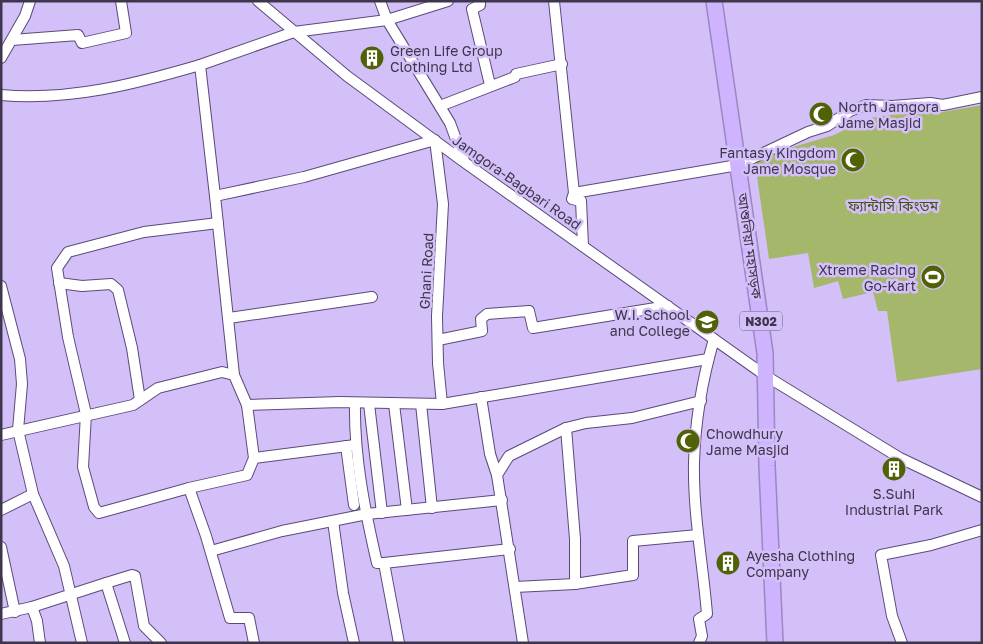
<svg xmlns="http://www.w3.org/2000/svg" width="983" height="644" viewBox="0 0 983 644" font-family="'Golos Text','Noto Sans Bengali',sans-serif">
	<rect width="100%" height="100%" fill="#d4c0f9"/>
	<polygon fill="#a4b76b" points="982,105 982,369 897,382 887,311 878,311 873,292 843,299 838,281 814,288 808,253 769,259 755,163 786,149 834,135 869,118 928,110 937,113"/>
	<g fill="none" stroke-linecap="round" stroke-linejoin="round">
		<defs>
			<g id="minor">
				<polyline points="258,1 347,76 464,162 766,376 900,458 982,497"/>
				<polyline points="380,1 387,20 450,123 464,161"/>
				<polyline points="480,1 480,5 472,9 490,85"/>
				<polyline points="554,1 574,193 572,199 581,201 583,246"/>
				<polyline points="12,40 78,35 82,43 126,33 121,1"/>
				<polyline points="1,58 25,16 30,1"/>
				<path d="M 1,95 C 70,101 135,84 200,65"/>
				<polyline points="440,106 515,77 516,74 562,64"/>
				<polyline points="574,193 738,165 808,132 827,126 850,111 866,105 892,106 930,103 943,105 982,97"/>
				<polyline points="215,196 200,65 294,32 387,20 448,1"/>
				<polyline points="218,223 144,232 68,252 57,268 68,337 86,414 83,467 94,507 99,513 189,488 206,536 230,618 249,618 254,643"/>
				<polyline points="59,283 82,286 111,284 118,290 132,348 140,400"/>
				<polyline points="1,286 20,359 22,384 18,430 33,494 64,566 82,643"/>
				<polyline points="229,318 372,297"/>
				<polyline points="438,340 482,331 481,319 487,314 529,311 533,328 668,306"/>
				<polyline points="234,375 215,196 304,177 435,140 443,204 437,316 438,363 442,404"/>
				<polyline points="481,397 490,454 497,475"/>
				<path d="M 355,404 C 354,457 365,511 377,563 L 384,563 L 399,643"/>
				<polyline points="369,404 382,513"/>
				<polyline points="394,404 407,510"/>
				<polyline points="421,404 432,508"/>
				<polyline points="566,428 575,539 575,584"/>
				<polyline points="1,435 133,405 158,388 222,372 234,375 247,405 340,402 442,404 708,359"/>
				<polyline points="346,446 354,505"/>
				<polyline points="254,458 355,445"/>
				<polyline points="189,488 247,475 254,458 247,405"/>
				<polyline points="1,510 33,494"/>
				<polyline points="333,521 343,593 354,643"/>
				<polyline points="1,547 15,612"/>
				<polyline points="211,551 282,531 367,514 502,500"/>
				<polyline points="384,563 510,549"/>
				<polyline points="106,583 132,575 135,576 144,626 161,643"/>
				<polyline points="515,587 575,584 633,575 633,541 698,535"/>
				<polyline points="32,607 37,621 40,643"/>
				<polyline points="1,614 32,607 106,583 125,643"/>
				<polyline points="523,643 497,475 509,456 566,428 586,423 632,418 701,401"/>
				<path d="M 699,643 L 702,636 L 699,619 L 707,614 C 703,564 693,514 694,463 C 695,423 703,377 714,339"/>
				<polyline points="902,643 892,616 881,555 931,545 982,530"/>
			</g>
			<polyline id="highway" points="714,1 765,353 767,466 775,643"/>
		</defs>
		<use href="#minor" stroke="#5c497a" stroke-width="12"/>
		<use href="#highway" stroke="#9c87c0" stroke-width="18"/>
		<use href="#minor" stroke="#fff" stroke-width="10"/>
		<use href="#highway" stroke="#ceb3ff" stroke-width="15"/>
	</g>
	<defs>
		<symbol id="building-disc" viewBox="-11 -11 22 22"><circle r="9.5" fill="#516105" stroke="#d4c0f9"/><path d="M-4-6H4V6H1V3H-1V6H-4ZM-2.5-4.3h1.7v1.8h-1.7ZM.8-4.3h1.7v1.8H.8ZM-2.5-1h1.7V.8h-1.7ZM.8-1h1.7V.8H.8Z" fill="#fff"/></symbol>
		<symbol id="mosque-disc" viewBox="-11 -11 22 22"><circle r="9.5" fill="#516105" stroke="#d4c0f9"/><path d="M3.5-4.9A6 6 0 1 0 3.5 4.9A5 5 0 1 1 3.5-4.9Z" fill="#fff"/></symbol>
		<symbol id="stadium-disc" viewBox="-11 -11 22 22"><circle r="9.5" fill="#516105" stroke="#d4c0f9"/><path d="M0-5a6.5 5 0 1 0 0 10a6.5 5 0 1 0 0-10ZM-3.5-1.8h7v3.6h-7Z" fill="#fff"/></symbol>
		<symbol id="school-disc" viewBox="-11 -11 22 22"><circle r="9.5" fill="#516105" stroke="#d4c0f9"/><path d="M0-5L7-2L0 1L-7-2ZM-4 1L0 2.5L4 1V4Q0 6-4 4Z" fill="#fff"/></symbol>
	</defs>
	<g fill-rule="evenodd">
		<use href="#building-disc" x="358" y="44" width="28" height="28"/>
		<use href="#mosque-disc" x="807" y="100" width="28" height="28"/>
		<use href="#mosque-disc" x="839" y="146" width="28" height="28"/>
		<use href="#stadium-disc" x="919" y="263" width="28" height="28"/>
		<use href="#school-disc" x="693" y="308" width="28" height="28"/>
		<use href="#mosque-disc" x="674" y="427" width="28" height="28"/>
		<use href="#building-disc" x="880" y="455" width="28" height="28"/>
		<use href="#building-disc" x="714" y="549" width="28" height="28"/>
	</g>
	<g text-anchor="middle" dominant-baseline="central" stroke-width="5" stroke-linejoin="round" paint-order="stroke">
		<rect fill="#d4c0f9" stroke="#6b5f80" stroke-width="1" x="740" y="311.5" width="42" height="19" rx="4"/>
		<g font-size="12" font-weight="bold" fill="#3e364c">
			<text x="761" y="321">N302</text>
		</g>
		<g font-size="14" fill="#3e364c" stroke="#d4c0f9" text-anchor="start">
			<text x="390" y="50">Green Life Group<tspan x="390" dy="16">Clothing Ltd</tspan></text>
			<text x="838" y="106">North Jamgora<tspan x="838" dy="16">Jame Masjid</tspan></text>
			<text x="836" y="152" text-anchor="end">Fantasy Kingdom<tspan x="836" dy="16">Jame Mosque</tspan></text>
			<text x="916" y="269" text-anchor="end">Xtreme Racing<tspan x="916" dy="16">Go-Kart</tspan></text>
			<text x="690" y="314" text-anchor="end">W.I. School<tspan x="690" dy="16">and College</tspan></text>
			<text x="706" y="433">Chowdhury<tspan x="706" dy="16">Jame Masjid</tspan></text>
			<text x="894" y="493" text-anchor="middle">S.Suhi<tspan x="894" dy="16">Industrial Park</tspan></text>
			<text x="746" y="555">Ayesha Clothing<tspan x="746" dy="16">Company</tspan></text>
		</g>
		<g font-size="14" fill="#3e364c" stroke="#d4c0f9">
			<text transform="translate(517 182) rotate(35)">Jamgora-Bagbari Road</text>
			<text transform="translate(750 246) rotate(82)">আশুলিয়া মহাসড়ক</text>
			<text transform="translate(426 271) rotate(-87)">Ghani Road</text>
		</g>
		<g font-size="14" fill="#445016" stroke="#d4c0f9">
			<text x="893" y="205">ফ্যান্টাসি কিংডম</text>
		</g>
	</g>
	<rect width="983" height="644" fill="none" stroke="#3e364c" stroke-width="5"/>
</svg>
